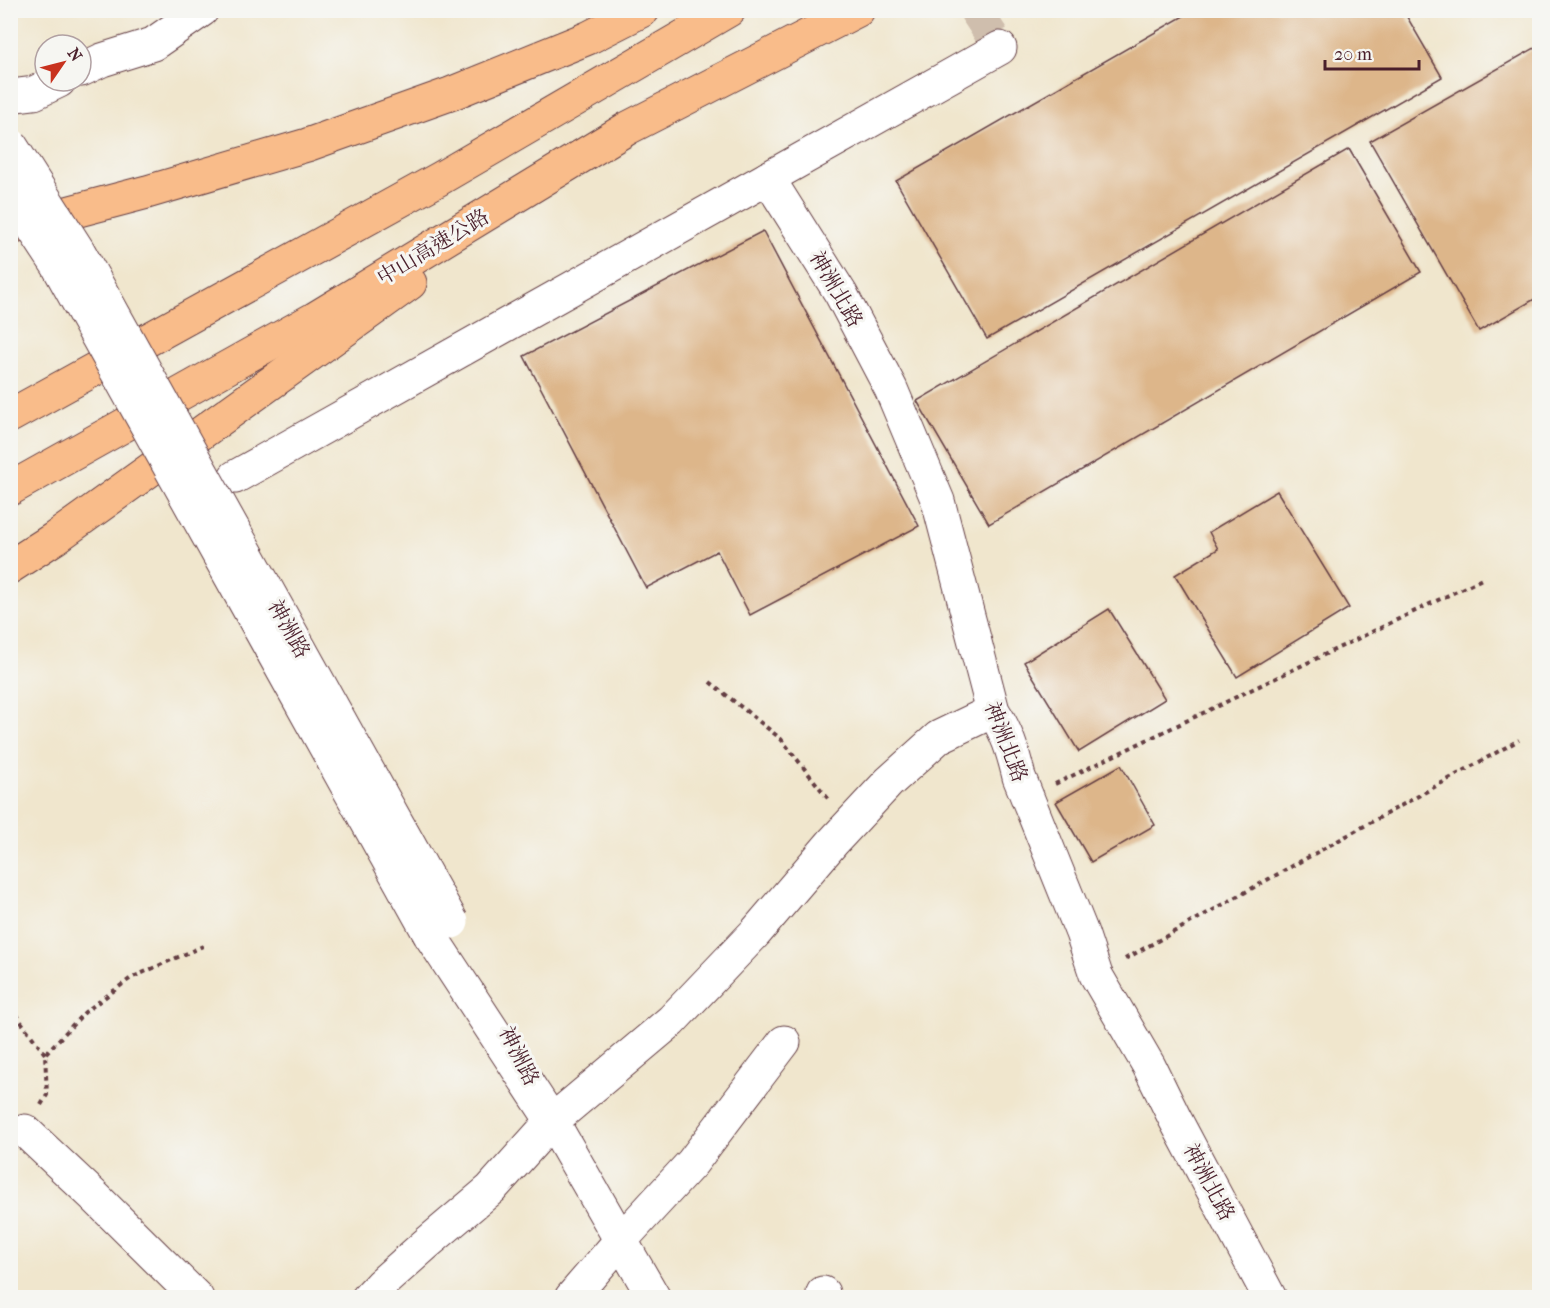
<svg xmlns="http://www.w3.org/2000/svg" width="1550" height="1308" viewBox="0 0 1550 1308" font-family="'IM FELL French Canon','Noto Serif TC',serif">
	<rect width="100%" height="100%" fill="#f6f6f2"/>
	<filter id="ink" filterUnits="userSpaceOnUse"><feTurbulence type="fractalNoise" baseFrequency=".0167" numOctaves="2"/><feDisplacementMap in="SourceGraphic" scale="12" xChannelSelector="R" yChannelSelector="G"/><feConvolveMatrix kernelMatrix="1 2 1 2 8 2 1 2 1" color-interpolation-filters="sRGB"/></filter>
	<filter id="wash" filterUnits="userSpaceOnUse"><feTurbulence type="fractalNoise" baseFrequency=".008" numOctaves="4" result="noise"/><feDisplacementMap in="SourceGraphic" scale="24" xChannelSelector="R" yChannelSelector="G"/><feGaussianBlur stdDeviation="1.35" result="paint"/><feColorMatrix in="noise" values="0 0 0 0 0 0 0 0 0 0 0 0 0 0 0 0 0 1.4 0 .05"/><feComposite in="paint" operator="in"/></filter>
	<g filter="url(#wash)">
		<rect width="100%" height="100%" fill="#f0e6cd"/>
		<g id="blocks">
			<g fill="#ddb68a">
				<polygon points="1194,10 1303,10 1304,12 1307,10 1403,10 1442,77 987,339 896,181"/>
				<polygon points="1540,45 1540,296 1479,331 1370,141"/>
				<polygon points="1349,149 1421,272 989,524 917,401"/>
				<polygon points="763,231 919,526 750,615 717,551 646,588 524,356"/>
				<polygon points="1277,491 1349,608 1237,677 1175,575 1218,549 1209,532"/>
				<polygon points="1109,609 1165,699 1079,752 1024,662"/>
				<polygon points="1121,765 1155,825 1091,862 1056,802"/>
			</g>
		</g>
	</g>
	<g filter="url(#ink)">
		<use href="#blocks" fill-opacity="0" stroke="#633d43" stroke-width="1.5"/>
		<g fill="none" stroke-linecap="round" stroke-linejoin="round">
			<polyline stroke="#cfbead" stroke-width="33" stroke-dasharray="33 16" stroke-linecap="butt" points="975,10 1000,48"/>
			<defs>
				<g id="minor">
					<polyline points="81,70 102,60 153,44 202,10"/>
					<polyline points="10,96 34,93 59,81"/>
					<path d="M 768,178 L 841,294 L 891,389 L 938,501 L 993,711 C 1007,732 1013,752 1019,777 L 1082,933 L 1096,975 L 1149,1066 L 1175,1119 L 1270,1298"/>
					<polyline points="235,477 1000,48"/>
					<polyline points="430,935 552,1121 654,1298"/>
					<polyline points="25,1131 94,1196 197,1298"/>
					<polyline points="823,1293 824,1298"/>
					<polyline points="368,1298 381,1284 426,1244 491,1189 552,1121 671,1021 756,932 833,842 889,782 939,737 993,711"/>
					<polyline points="571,1298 621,1240 692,1163 784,1042"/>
				</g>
				<g id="highway">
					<polyline points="10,228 147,192 307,145 450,94 588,38 643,10"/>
					<polyline points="10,416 439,179 729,10"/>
					<polyline points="10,489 314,319 628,128 858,10"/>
					<polyline points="10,567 55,538 410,283"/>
				</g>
			</defs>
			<use href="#minor" stroke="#633d43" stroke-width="35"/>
			<use href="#highway" stroke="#633d43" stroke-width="35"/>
			<g stroke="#633d43" stroke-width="4" stroke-dasharray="4.5 4.5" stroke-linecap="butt">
				<polyline points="710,682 781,739 830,801"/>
				<polyline points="1055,784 1482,579"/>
				<polyline points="1125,959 1519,740"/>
				<polyline points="10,1007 45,1054"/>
				<polyline points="41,1105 47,1095 45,1054 85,1012 131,978 203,946"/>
			</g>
			<use href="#minor" stroke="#fff" stroke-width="33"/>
			<use href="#highway" stroke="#f9bc8a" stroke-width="33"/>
			<defs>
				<g id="minor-bridge">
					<polyline points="10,144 79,252 452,922"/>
					<polyline points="10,193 58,266 430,935"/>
				</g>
			</defs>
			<use href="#minor-bridge" stroke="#633d43" stroke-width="35" stroke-linecap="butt"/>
			<use href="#minor-bridge" stroke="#fff" stroke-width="33"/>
		</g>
	</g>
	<g text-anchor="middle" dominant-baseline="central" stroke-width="6" stroke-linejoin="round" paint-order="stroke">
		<g font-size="21" fill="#4a1f2b" stroke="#f6f6f2">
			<text transform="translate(433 247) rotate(-31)">中山高速公路</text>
			<text transform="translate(836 289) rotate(60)">神洲北路</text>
			<text transform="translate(289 629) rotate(61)">神洲路</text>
			<text transform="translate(1006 742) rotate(69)">神洲北路</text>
			<text transform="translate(519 1056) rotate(63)">神洲路</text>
			<text transform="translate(1209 1182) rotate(62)">神洲北路</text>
		</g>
	</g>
	<rect width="1550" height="1308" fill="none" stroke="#f6f6f2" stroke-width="36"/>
	<g transform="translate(63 63) rotate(55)"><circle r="28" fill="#f6f6f2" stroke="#b1a0a2" stroke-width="1.5"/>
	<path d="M0-4.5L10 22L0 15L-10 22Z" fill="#c8321e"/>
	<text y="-9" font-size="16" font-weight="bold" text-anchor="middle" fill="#4a1f2b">N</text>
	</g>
	<path d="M1325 60v9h94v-9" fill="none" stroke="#4a1f2b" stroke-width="3"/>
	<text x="1334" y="60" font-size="18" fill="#4a1f2b" stroke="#f6f6f2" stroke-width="4.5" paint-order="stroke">20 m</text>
</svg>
